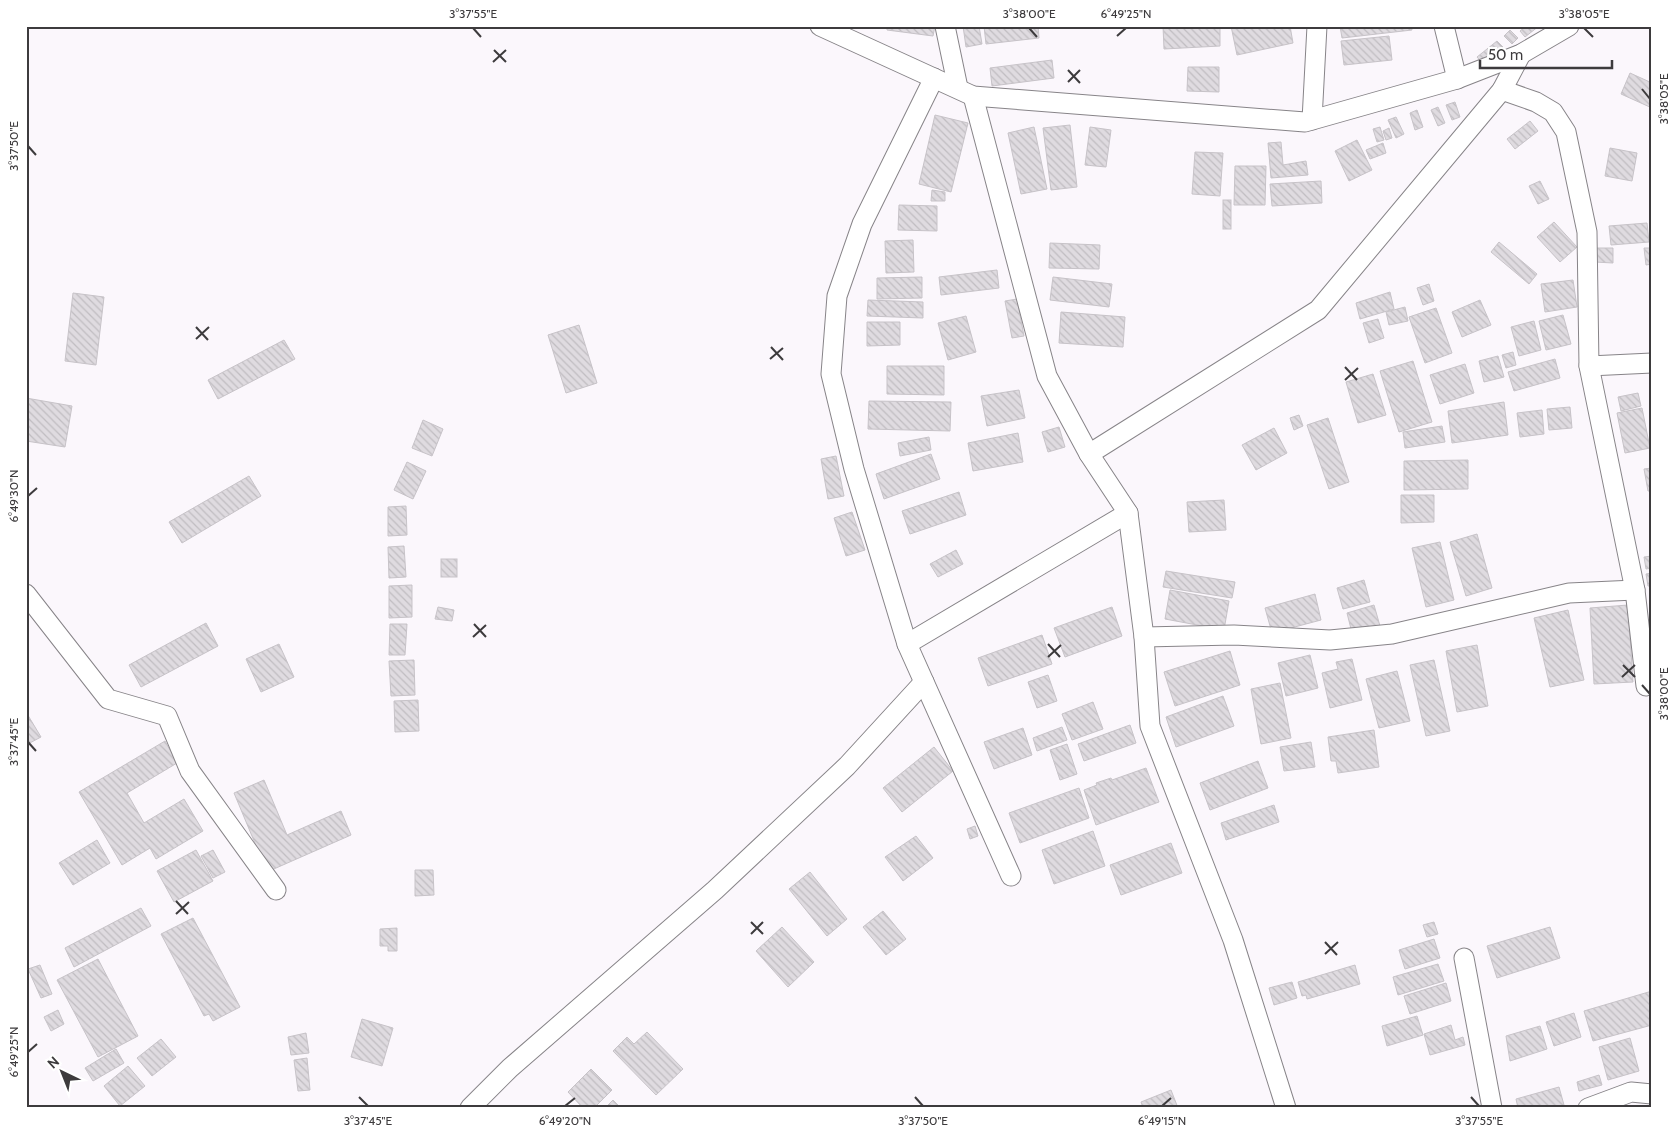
<svg xmlns="http://www.w3.org/2000/svg" width="1678" height="1134" viewBox="0 0 1678 1134" font-family="Cabin,sans-serif">
	<defs>
		<pattern id="building-back-hatch" width="6" height="6" patternUnits="userSpaceOnUse" patternTransform="scale(1.25)"><rect width="6" height="6" fill="#dfdbe0"/><path d="M-1 5l2 2M0 0l6 6M5-1l2 2" fill="none" stroke="#c0bdc1"/></pattern>
	</defs>
	<rect width="100%" height="100%" fill="#fbf7fc"/>
	<g fill="url(#building-back-hatch)" stroke="#c7c3c8">
		<polygon points="887,26 935,26 933,36 887,30"/>
		<polygon points="963,26 979,26 982,44 966,47"/>
		<polygon points="984,26 1038,26 1039,38 986,44"/>
		<polygon points="1163,26 1220,26 1220,46 1164,49"/>
		<polygon points="1231,26 1290,26 1293,43 1237,55"/>
		<polygon points="1340,26 1411,26 1412,30 1342,38"/>
		<polygon points="1526,26 1539,26 1525,37 1520,31"/>
		<polygon points="1510,30 1518,38 1512,44 1504,36"/>
		<polygon points="1389,36 1392,60 1344,65 1341,41"/>
		<polygon points="1497,41 1503,47 1483,64 1477,57"/>
		<polygon points="1052,60 1054,78 992,86 990,68"/>
		<polygon points="1188,67 1219,67 1219,92 1187,91"/>
		<polygon points="1630,73 1652,83 1652,108 1621,94"/>
		<polygon points="1455,102 1460,117 1452,120 1446,105"/>
		<polygon points="1438,107 1445,123 1438,126 1431,110"/>
		<polygon points="1417,110 1423,127 1415,130 1410,113"/>
		<polygon points="935,115 968,123 951,192 919,184"/>
		<polygon points="1396,117 1404,134 1396,138 1388,120"/>
		<polygon points="1530,121 1538,131 1515,149 1507,139"/>
		<polygon points="1070,125 1077,187 1051,190 1043,128"/>
		<polygon points="1034,127 1047,189 1021,194 1008,133"/>
		<polygon points="1090,127 1111,130 1106,167 1085,165"/>
		<polygon points="1380,127 1384,140 1377,142 1373,129"/>
		<polygon points="1389,128 1392,138 1386,140 1383,131"/>
		<polygon points="1357,140 1372,170 1349,181 1335,151"/>
		<polygon points="1281,142 1283,165 1306,161 1308,175 1271,178 1268,143"/>
		<polygon points="1383,143 1386,153 1370,159 1366,150"/>
		<polygon points="1610,148 1637,153 1632,181 1605,176"/>
		<polygon points="1195,152 1223,153 1220,196 1192,194"/>
		<polygon points="1235,166 1266,166 1265,205 1234,205"/>
		<polygon points="1321,181 1322,203 1272,206 1270,184"/>
		<polygon points="1540,181 1549,199 1538,204 1529,186"/>
		<polygon points="932,190 945,192 945,201 931,201"/>
		<rect x="1223" y="200" width="8" height="29"/>
		<polygon points="899,205 937,206 937,231 898,230"/>
		<polygon points="1554,222 1577,247 1560,262 1537,237"/>
		<polygon points="1647,223 1649,242 1611,245 1609,226"/>
		<polygon points="913,240 914,272 886,273 885,241"/>
		<polygon points="1499,242 1537,274 1529,284 1491,252"/>
		<polygon points="1050,243 1100,245 1099,269 1049,268"/>
		<polygon points="1596,248 1613,248 1613,263 1595,262"/>
		<polygon points="1644,248 1652,248 1652,264 1646,265"/>
		<polygon points="997,270 999,288 941,295 939,277"/>
		<polygon points="922,277 922,298 877,299 877,278"/>
		<polygon points="1053,277 1112,284 1109,307 1050,300"/>
		<polygon points="1573,280 1577,307 1545,312 1541,284"/>
		<polygon points="1429,284 1434,301 1423,305 1417,288"/>
		<polygon points="1390,292 1394,309 1360,319 1356,303"/>
		<polygon points="73,293 104,297 96,365 65,361"/>
		<polygon points="1017,299 1024,336 1012,338 1005,301"/>
		<polygon points="868,300 923,302 923,318 867,316"/>
		<polygon points="1480,300 1491,325 1462,337 1452,312"/>
		<polygon points="1405,307 1408,321 1389,325 1386,312"/>
		<polygon points="1436,308 1452,353 1425,363 1409,317"/>
		<polygon points="1061,312 1125,317 1123,347 1059,343"/>
		<polygon points="1563,315 1571,344 1546,350 1539,321"/>
		<polygon points="966,316 976,352 948,360 938,323"/>
		<polygon points="1378,319 1384,338 1369,343 1363,323"/>
		<polygon points="1534,321 1541,350 1519,356 1511,327"/>
		<polygon points="867,322 900,322 900,345 867,346"/>
		<polygon points="579,325 597,383 566,393 548,335"/>
		<polygon points="284,340 295,359 218,399 208,380"/>
		<polygon points="1513,352 1516,365 1506,368 1502,355"/>
		<polygon points="1498,356 1504,377 1484,382 1479,361"/>
		<polygon points="1555,359 1560,378 1514,391 1508,372"/>
		<polygon points="1413,361 1432,422 1399,432 1380,371"/>
		<polygon points="1465,364 1474,393 1440,404 1430,375"/>
		<polygon points="887,366 944,366 944,395 887,394"/>
		<polygon points="1373,374 1386,415 1358,423 1346,382"/>
		<polygon points="1019,390 1025,418 987,426 981,396"/>
		<polygon points="1638,393 1641,406 1621,411 1618,397"/>
		<polygon points="26,398 72,406 65,447 26,441"/>
		<polygon points="869,401 951,402 950,431 868,429"/>
		<polygon points="1504,402 1508,435 1452,443 1448,411"/>
		<polygon points="1570,407 1572,428 1549,430 1547,409"/>
		<polygon points="1642,408 1650,448 1625,453 1617,413"/>
		<polygon points="1542,410 1544,434 1520,437 1517,413"/>
		<polygon points="1299,415 1303,426 1294,430 1290,418"/>
		<polygon points="1328,418 1349,482 1329,489 1307,425"/>
		<polygon points="423,420 443,429 432,456 412,448"/>
		<polygon points="1442,426 1445,442 1405,448 1403,432"/>
		<polygon points="1059,427 1065,447 1048,452 1042,432"/>
		<polygon points="1274,428 1287,453 1256,470 1242,445"/>
		<polygon points="1018,433 1023,462 973,471 968,443"/>
		<polygon points="929,437 931,450 900,456 898,443"/>
		<polygon points="931,454 940,479 884,499 876,474"/>
		<polygon points="836,456 844,496 828,499 821,459"/>
		<polygon points="1468,460 1468,489 1404,490 1404,461"/>
		<polygon points="407,462 426,471 413,499 394,490"/>
		<polygon points="1652,468 1652,491 1648,491 1644,469"/>
		<polygon points="249,476 261,496 182,543 169,522"/>
		<polygon points="959,492 966,515 910,534 902,511"/>
		<polygon points="1401,495 1434,495 1434,522 1401,523"/>
		<polygon points="1224,500 1226,530 1189,532 1187,502"/>
		<polygon points="406,506 407,535 388,536 388,507"/>
		<polygon points="852,512 865,550 846,556 834,518"/>
		<polygon points="1477,534 1492,588 1466,596 1450,542"/>
		<polygon points="1440,542 1454,600 1426,607 1412,548"/>
		<polygon points="404,546 406,577 389,578 388,547"/>
		<polygon points="956,550 963,564 938,577 930,564"/>
		<polygon points="1652,556 1652,568 1646,569 1644,557"/>
		<rect x="441" y="559" width="16" height="18"/>
		<polygon points="1166,571 1235,582 1232,598 1163,587"/>
		<polygon points="1652,573 1652,586 1648,586 1646,574"/>
		<polygon points="1364,580 1370,602 1343,609 1337,588"/>
		<polygon points="412,585 412,617 389,618 389,586"/>
		<polygon points="1170,590 1229,601 1224,630 1165,619"/>
		<polygon points="1315,594 1321,620 1272,633 1265,608"/>
		<polygon points="1374,605 1380,626 1352,633 1347,613"/>
		<polygon points="1628,605 1633,682 1594,684 1590,608"/>
		<polygon points="438,607 454,610 452,621 435,619"/>
		<polygon points="1112,607 1122,636 1065,657 1054,628"/>
		<polygon points="1568,610 1584,680 1550,687 1534,618"/>
		<polygon points="206,623 218,646 141,687 129,665"/>
		<polygon points="390,624 407,624 405,655 389,655"/>
		<polygon points="1042,635 1052,664 988,686 978,658"/>
		<polygon points="279,644 294,677 261,692 246,659"/>
		<polygon points="1477,645 1488,706 1457,712 1446,651"/>
		<polygon points="1230,651 1240,685 1175,706 1164,672"/>
		<polygon points="1310,655 1318,688 1286,696 1278,663"/>
		<polygon points="1352,659 1362,700 1330,708 1322,673 1338,669 1336,662"/>
		<polygon points="414,660 415,695 391,696 389,661"/>
		<polygon points="1434,660 1450,731 1426,736 1410,665"/>
		<polygon points="1397,671 1410,721 1379,728 1366,679"/>
		<polygon points="1048,675 1057,701 1037,708 1028,682"/>
		<polygon points="1280,683 1291,738 1261,744 1251,689"/>
		<polygon points="1223,696 1234,726 1176,747 1166,717"/>
		<polygon points="418,700 419,731 395,732 394,701"/>
		<polygon points="1093,702 1103,729 1072,740 1062,714"/>
		<polygon points="26,712 41,737 26,745"/>
		<polygon points="1130,725 1136,743 1084,761 1078,744"/>
		<polygon points="1062,727 1067,740 1037,751 1033,738"/>
		<polygon points="1023,728 1032,755 994,769 984,742"/>
		<polygon points="1374,730 1379,767 1338,773 1336,761 1331,761 1328,737"/>
		<polygon points="165,741 177,763 127,793 144,823 184,799 203,831 156,859 150,848 122,865 79,792"/>
		<polygon points="1311,742 1315,767 1284,771 1280,747"/>
		<polygon points="1067,744 1077,774 1060,780 1050,750"/>
		<polygon points="934,747 953,771 902,812 883,788"/>
		<polygon points="1258,761 1268,788 1210,810 1200,783"/>
		<polygon points="1146,768 1159,802 1096,825 1084,790 1097,785 1096,783 1111,778 1112,780"/>
		<polygon points="264,780 287,835 341,811 351,835 267,872 234,793"/>
		<polygon points="1079,788 1089,818 1020,843 1009,813"/>
		<polygon points="1274,805 1279,822 1226,840 1221,823"/>
		<polygon points="975,826 978,836 970,839 967,829"/>
		<polygon points="1093,831 1105,866 1054,884 1042,850"/>
		<polygon points="916,836 933,858 903,881 885,857"/>
		<polygon points="97,840 110,863 73,885 59,863"/>
		<polygon points="1171,843 1182,873 1121,895 1110,865"/>
		<polygon points="196,850 213,881 174,902 157,871"/>
		<polygon points="213,850 225,872 213,878 201,856"/>
		<polygon points="415,870 433,870 434,895 415,896"/>
		<polygon points="810,872 847,919 827,936 789,889"/>
		<polygon points="141,908 151,926 74,967 65,948"/>
		<polygon points="883,911 906,939 886,955 863,927"/>
		<polygon points="193,918 240,1007 213,1021 209,1014 204,1016 161,934"/>
		<polygon points="1434,922 1438,934 1427,937 1423,925"/>
		<polygon points="782,927 814,962 788,987 756,951"/>
		<polygon points="1550,927 1560,958 1497,978 1487,946"/>
		<polygon points="397,928 397,951 388,951 388,946 380,946 380,929"/>
		<polygon points="1434,939 1440,958 1405,969 1399,950"/>
		<polygon points="98,959 138,1036 98,1057 57,980"/>
		<polygon points="1438,964 1444,981 1398,995 1393,977"/>
		<polygon points="40,965 52,994 41,998 28,969"/>
		<polygon points="1355,965 1360,984 1307,999 1306,995 1302,996 1298,982"/>
		<polygon points="1292,982 1297,998 1274,1005 1269,988"/>
		<polygon points="1446,983 1451,1001 1410,1014 1404,996"/>
		<polygon points="1652,991 1652,1025 1593,1041 1584,1011"/>
		<polygon points="58,1010 64,1024 51,1031 44,1017"/>
		<polygon points="1574,1013 1581,1037 1554,1046 1546,1022"/>
		<polygon points="1417,1016 1423,1035 1387,1046 1382,1026"/>
		<polygon points="362,1019 393,1028 382,1066 351,1057"/>
		<polygon points="1451,1025 1455,1040 1463,1037 1465,1045 1430,1055 1424,1034"/>
		<polygon points="1540,1026 1547,1049 1510,1061 1506,1036"/>
		<polygon points="647,1032 683,1069 656,1095 613,1051 627,1037 634,1044"/>
		<polygon points="306,1033 309,1053 291,1055 288,1037"/>
		<polygon points="1630,1038 1639,1071 1608,1080 1599,1047"/>
		<polygon points="161,1039 176,1057 152,1076 137,1058"/>
		<polygon points="116,1049 124,1063 93,1081 85,1068"/>
		<polygon points="307,1058 310,1090 298,1091 294,1060"/>
		<polygon points="128,1066 145,1086 120,1106 104,1086"/>
		<polygon points="591,1069 612,1090 594,1108 583,1108 568,1092"/>
		<polygon points="1599,1075 1602,1085 1579,1091 1577,1082"/>
		<polygon points="1559,1087 1564,1105 1554,1108 1518,1108 1516,1099"/>
		<polygon points="1171,1090 1178,1108 1143,1108 1141,1102"/>
		<polygon points="613,1100 621,1108 605,1108"/>
	</g>
	<g fill="none" stroke-linecap="round" stroke-linejoin="round">
		<defs>
			<g id="minor">
				<polyline points="820,26 973,96 1305,122 1457,79 1521,54 1569,26"/>
				<polyline points="945,26 958,88"/>
				<polyline points="1444,26 1457,79"/>
				<polyline points="934,78 862,224 837,296 831,374 854,469 907,644 1011,876"/>
				<polyline points="1502,90 1536,102 1553,112 1566,132 1587,232 1589,366 1635,590 1646,686"/>
				<polyline points="973,96 1047,376 1089,454 1128,513 1144,637 1150,726 1233,940 1286,1108"/>
				<polyline points="1312,120 1317,26"/>
				<polyline points="1589,366 1652,363"/>
				<polyline points="1089,454 1318,310 1502,90 1521,54"/>
				<polyline points="26,594 108,699 167,716 190,771 276,890"/>
				<polyline points="1144,637 1234,635 1330,640 1392,634 1569,593 1635,590"/>
				<polyline points="907,644 1128,513"/>
				<polyline points="1464,958 1492,1108"/>
				<polyline points="470,1108 510,1068 715,890 847,766 924,682"/>
				<polyline points="1588,1108 1631,1092 1652,1094"/>
			</g>
		</defs>
		<use href="#minor" stroke="#878488" stroke-width="21"/>
		<use href="#minor" stroke="#fff" stroke-width="19"/>
	</g>
	<path fill="none" stroke="#3d3b3d" stroke-width="2" d="M 473,28 L 481,37M 1029,28 L 1037,37M 1584,28 L 1593,37M 1117,36 L 1126,28M 494,50 L 506,62M 493,62 L 506,50M 1068,70 L 1080,83M 1068,82 L 1080,70M 1642,89 L 1650,99M 28,146 L 36,155M 196,327 L 208,340M 196,339 L 209,327M 771,347 L 783,360M 770,359 L 783,348M 1345,367 L 1357,380M 1345,380 L 1358,368M 28,496 L 37,488M 474,624 L 486,637M 473,637 L 486,625M 1048,644 L 1060,657M 1048,657 L 1061,645M 1623,665 L 1635,677M 1622,677 L 1635,665M 1642,685 L 1650,694M 28,742 L 36,751M 176,901 L 188,914M 176,914 L 189,902M 751,922 L 763,934M 751,934 L 763,922M 1325,942 L 1337,955M 1325,954 L 1338,942M 28,1052 L 37,1044M 359,1097 L 368,1106M 915,1097 L 923,1106M 1471,1097 L 1479,1106M 565,1106 L 575,1098M 1162,1106 L 1171,1098"/>
	<rect width="1678" height="1134" fill="none" stroke="#ffffff" stroke-width="55"/>
	<g transform="translate(62 1072) rotate(317)" stroke="#ffffff" stroke-width="4" paint-order="stroke">
	<path d="M0-4L9 19L0 12L-9 19Z" fill="#3d3b3d"/>
	<text y="-8" font-size="14" font-weight="bold" text-anchor="middle" fill="#3d3b3d">N</text>
	</g>
	<path d="M1480 60v8h132v-8" fill="none" stroke="#3d3b3d" stroke-width="2.5"/>
	<text x="1488" y="60" font-size="15" fill="#3d3b3d" stroke="#ffffff" stroke-width="4" paint-order="stroke">50 m</text>
	<rect x="28" y="28" width="1622" height="1078" fill="none" stroke="#3d3b3d" stroke-width="2"/>
	<g font-size="12" text-anchor="middle" fill="#3d3b3d">
		<text x="473" y="18">3°37'55"E</text>
		<text x="1029" y="18">3°38'00"E</text>
		<text x="1126" y="18">6°49'25"N</text>
		<text x="1584" y="18">3°38'05"E</text>
		<text transform="translate(1664 99) rotate(-90)" y="4">3°38'05"E</text>
		<text transform="translate(14 146) rotate(-90)" y="4">3°37'50"E</text>
		<text transform="translate(14 496) rotate(-90)" y="4">6°49'30"N</text>
		<text transform="translate(1664 694) rotate(-90)" y="4">3°38'00"E</text>
		<text transform="translate(14 742) rotate(-90)" y="4">3°37'45"E</text>
		<text transform="translate(14 1052) rotate(-90)" y="4">6°49'25"N</text>
		<text x="368" y="1125">3°37'45"E</text>
		<text x="565" y="1125">6°49'20"N</text>
		<text x="923" y="1125">3°37'50"E</text>
		<text x="1162" y="1125">6°49'15"N</text>
		<text x="1479" y="1125">3°37'55"E</text>
	</g>
</svg>
